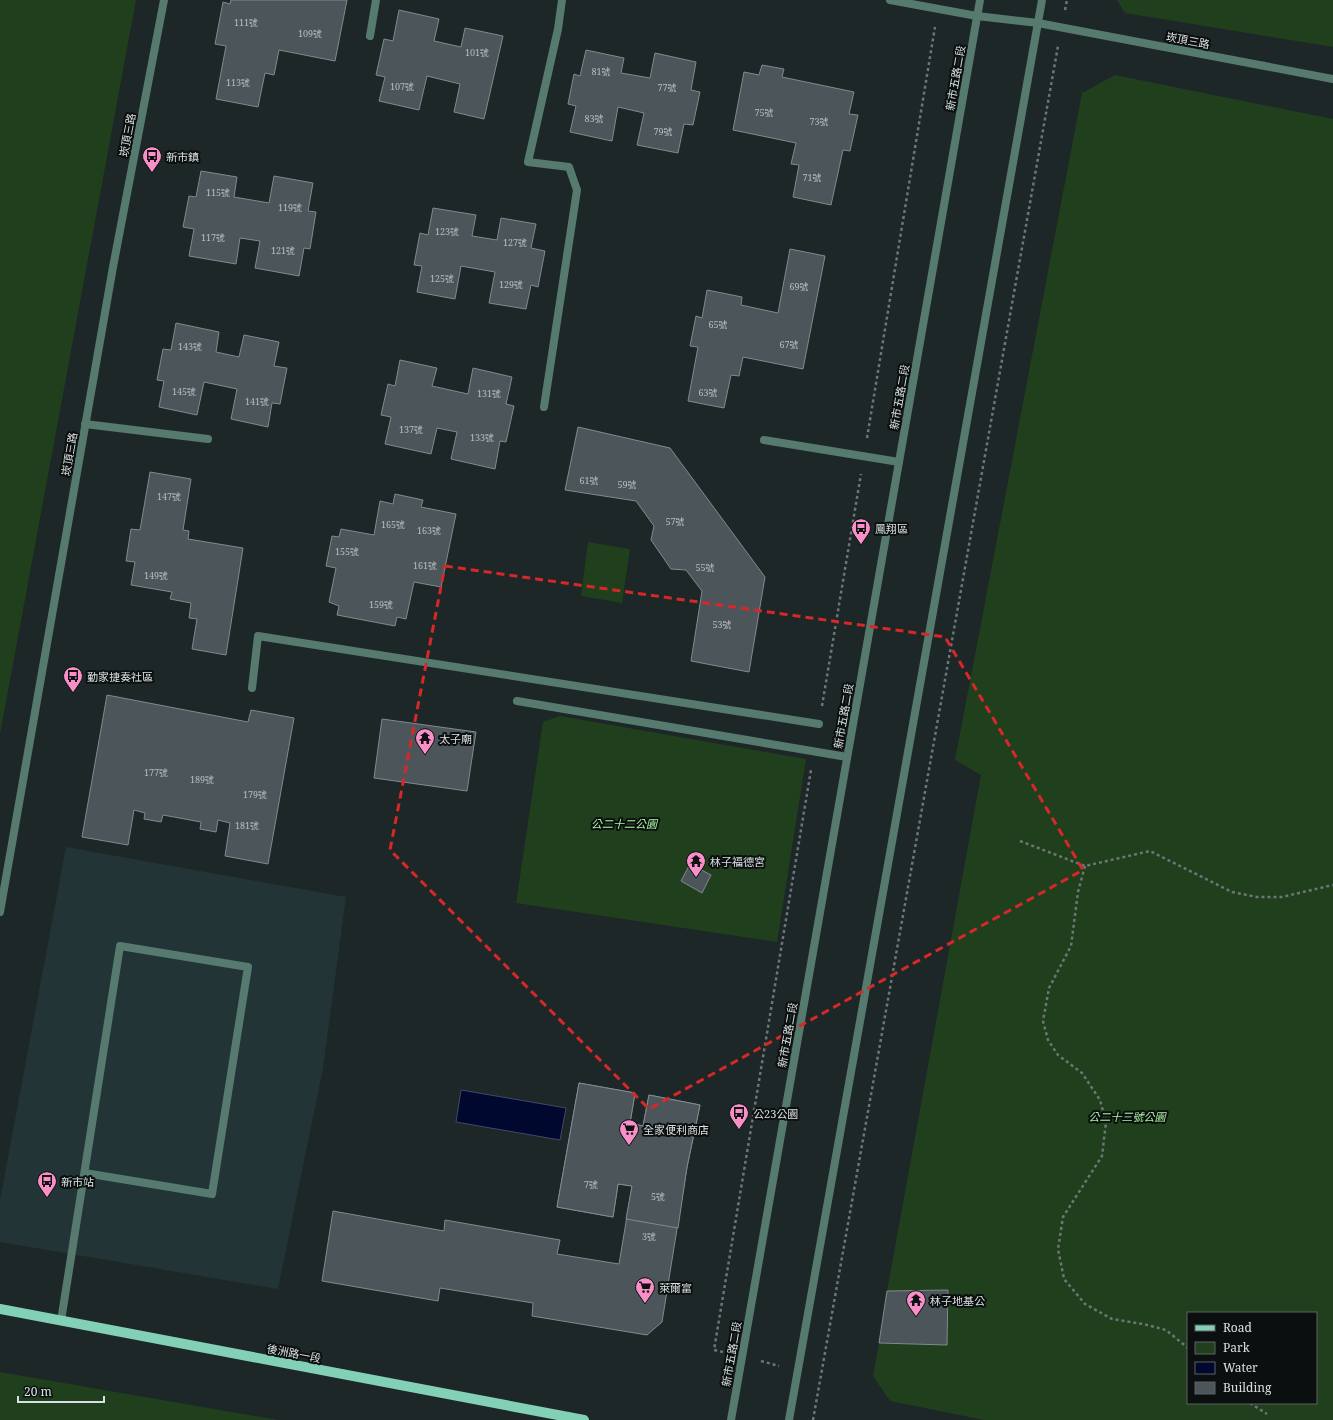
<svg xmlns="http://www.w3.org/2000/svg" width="1333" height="1420" viewBox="0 0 1333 1420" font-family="'Noto Serif','Noto Sans TC',serif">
	<rect width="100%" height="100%" fill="#1d2728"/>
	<polygon fill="#223435" points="66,847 346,897 323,1068 278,1289 0,1242 0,1200"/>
	<g fill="#203f1d" fill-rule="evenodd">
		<polygon points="0,0 136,0 0,734"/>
		<polygon points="1117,0 1333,0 1333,47 1125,13"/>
		<path d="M 1115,75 L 1333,119 L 1333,1420 L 984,1420 L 890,1401 L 873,1376 L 879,1343 L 947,1345 L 948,1290 L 887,1291 L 981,775 L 955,760 L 1082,93 ZM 1188,1313 L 1316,1313 L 1316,1403 L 1188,1403 Z"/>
		<polygon points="588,542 630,549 622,603 581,596"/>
		<polygon points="560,716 806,759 777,942 516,903 543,722"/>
		<polygon points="0,1372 278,1420 0,1420"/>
	</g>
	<polygon fill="#000830" stroke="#414965" points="461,1090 566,1108 560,1140 456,1122"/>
	<g fill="#4c555a" stroke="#808a8f">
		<polygon points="231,0 347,0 335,61 279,50 274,75 265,73 258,107 216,99 226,46 215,44 223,2 230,4"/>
		<polygon points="399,10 439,19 434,41 461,47 465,28 503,36 484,119 454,112 460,84 427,76 419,110 379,101 385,77 376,75 384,39 393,41"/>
		<polygon points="586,50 624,58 621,73 650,78 655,53 696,62 691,90 700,92 693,125 684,124 678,153 637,145 644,113 618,107 612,141 570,132 576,106 568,104 574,74 580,76"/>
		<polygon points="762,65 784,69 782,77 854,92 849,114 858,115 850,151 843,150 831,205 793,197 799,165 791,164 796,143 733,130 744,72 759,75"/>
		<polygon points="201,171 237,177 234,197 269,203 274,176 313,183 308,211 316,212 310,249 304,248 299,276 255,268 260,241 240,238 236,264 189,256 194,229 183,227 189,196 196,197"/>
		<polygon points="433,208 476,215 472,236 497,240 501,218 536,224 531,248 545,251 538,287 531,285 526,309 489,303 495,272 461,266 455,299 417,292 422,266 414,265 420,233 428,235"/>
		<polygon points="790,249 825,256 803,369 743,357 739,376 731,375 724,408 688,401 698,347 690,346 696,316 702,318 707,290 742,297 741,305 778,313"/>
		<polygon points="176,323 219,332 216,352 239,357 244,335 279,342 274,366 287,368 280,404 272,403 268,427 231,419 237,389 204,382 197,415 159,407 164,381 157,380 163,349 171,350"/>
		<polygon points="400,360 437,368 432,386 468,394 473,368 512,377 506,404 514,406 506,442 500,441 495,469 451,459 457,432 437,428 431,454 385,444 391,417 381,415 388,384 395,386"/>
		<polygon points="578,427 670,448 765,577 749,672 691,661 702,591 686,570 671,569 651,540 654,526 636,501 565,490"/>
		<polygon points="150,472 191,479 183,530 189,531 188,539 243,548 226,655 192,649 197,619 189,618 191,603 170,599 172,592 131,585 135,562 126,561 131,529 140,530"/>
		<polygon points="395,494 423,500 421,507 456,514 441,587 414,582 406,619 397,617 395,626 337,615 339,606 329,602 336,568 326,566 332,536 339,537 341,529 374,535 380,501 393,504"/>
		<polygon points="107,695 248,722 251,710 294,718 268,864 225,856 230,823 218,820 216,832 200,829 201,822 163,815 161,822 144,819 145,813 134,810 128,845 82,837"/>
		<polygon points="382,719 476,732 467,791 374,778"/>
		<polygon points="690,864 711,875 702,893 681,881"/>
		<polygon points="579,1083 635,1093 630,1123 643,1126 649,1095 700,1105 687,1167 662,1322 647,1335 532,1316 533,1303 440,1288 438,1301 322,1281 333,1211 444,1231 445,1220 560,1240 557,1254 619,1264 632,1186 618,1184 613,1217 557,1207"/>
		<polygon points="579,1083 635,1093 630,1123 643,1126 649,1095 700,1105 687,1167 678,1228 626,1219 632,1186 618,1184 613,1217 557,1207"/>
		<polygon points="948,1290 947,1345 879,1343 887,1291"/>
	</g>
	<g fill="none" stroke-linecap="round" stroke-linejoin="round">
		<g stroke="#6d7677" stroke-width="2.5" stroke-dasharray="3 3" stroke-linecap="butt">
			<polyline points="1065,10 1067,0"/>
			<polyline points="867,438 935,27"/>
			<polyline points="822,706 861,474"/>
			<polyline points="1020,841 1085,866 1150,851 1232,892 1257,897 1282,897 1333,885"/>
			<polyline points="1085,866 1078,892 1071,946 1049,988 1043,1021 1048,1040 1058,1055 1082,1073 1100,1100 1106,1122 1102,1156 1063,1217 1058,1249 1064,1279 1085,1304 1112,1319 1143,1324 1166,1330 1188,1348"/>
			<polyline points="723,1352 714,1350 811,770"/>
			<polyline points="761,1361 779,1366"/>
			<polyline points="1250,1403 1267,1414"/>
			<polyline points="813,1420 1058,46"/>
		</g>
		<g stroke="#567a6e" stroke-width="8">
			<polyline points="370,36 376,0"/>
			<polyline points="544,407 577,190 569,167 528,162 558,29 562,0"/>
			<polyline points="85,424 208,439"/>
			<polyline points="764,440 899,462"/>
			<polyline points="517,701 847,757"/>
			<polyline points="61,1321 120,946 248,967 212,1194 85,1173"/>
		</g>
		<polyline stroke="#567a6e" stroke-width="8" points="252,688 258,636 819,724"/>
		<g stroke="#567a6e" stroke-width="8">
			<polyline points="890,0 977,16 1038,23 1333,79"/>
			<polyline points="0,912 113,267 164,0"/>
			<polyline points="731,1420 980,0"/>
			<polyline points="789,1420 1042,0"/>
		</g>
		<polyline stroke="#82d1b7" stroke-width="10" points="0,1309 584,1420"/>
	</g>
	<path fill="none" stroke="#d62828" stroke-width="3" stroke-dasharray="8 5" stroke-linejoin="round" d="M 445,566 L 945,637 L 1083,870 L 649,1109 L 390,850 Z"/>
	<defs>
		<symbol id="bus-pin" viewBox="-11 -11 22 30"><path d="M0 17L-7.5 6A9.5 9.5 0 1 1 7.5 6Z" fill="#f98fc9" stroke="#0b0f0f"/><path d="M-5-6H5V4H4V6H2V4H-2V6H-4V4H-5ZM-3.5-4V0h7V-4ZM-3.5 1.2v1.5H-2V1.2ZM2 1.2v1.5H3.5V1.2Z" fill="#111"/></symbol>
		<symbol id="temple-pin" viewBox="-11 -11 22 30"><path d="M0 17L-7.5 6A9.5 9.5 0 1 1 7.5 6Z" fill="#f98fc9" stroke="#0b0f0f"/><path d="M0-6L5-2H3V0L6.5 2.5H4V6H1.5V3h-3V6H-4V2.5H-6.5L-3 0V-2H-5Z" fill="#111"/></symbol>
		<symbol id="supermarket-pin" viewBox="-11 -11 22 30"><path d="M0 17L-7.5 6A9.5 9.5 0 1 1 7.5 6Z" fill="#f98fc9" stroke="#0b0f0f"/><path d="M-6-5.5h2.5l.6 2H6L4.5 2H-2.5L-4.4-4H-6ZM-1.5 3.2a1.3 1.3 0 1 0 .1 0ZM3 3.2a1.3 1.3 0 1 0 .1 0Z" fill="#111"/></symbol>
	</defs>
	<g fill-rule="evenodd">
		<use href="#bus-pin" x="141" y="145" width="22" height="30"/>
		<use href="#bus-pin" x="850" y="517" width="22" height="30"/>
		<use href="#bus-pin" x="62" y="665" width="22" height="30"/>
		<use href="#temple-pin" x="414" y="727" width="22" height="30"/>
		<use href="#temple-pin" x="685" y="850" width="22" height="30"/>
		<use href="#bus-pin" x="728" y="1102" width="22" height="30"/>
		<use href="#supermarket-pin" x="618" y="1118" width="22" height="30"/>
		<use href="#bus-pin" x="36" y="1170" width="22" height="30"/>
		<use href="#supermarket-pin" x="634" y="1276" width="22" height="30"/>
		<use href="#temple-pin" x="905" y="1289" width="22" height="30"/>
	</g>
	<g text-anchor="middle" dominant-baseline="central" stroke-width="4" stroke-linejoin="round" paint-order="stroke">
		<g font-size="9" fill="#b6bdbf">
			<text x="246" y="22">111號</text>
			<text x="310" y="33">109號</text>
			<text x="477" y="52">101號</text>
			<text x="601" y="71">81號</text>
			<text x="238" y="82">113號</text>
			<text x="402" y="86">107號</text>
			<text x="667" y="87">77號</text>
			<text x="764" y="112">75號</text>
			<text x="594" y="118">83號</text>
			<text x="819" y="121">73號</text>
			<text x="663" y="131">79號</text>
			<text x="812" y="177">71號</text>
			<text x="218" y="192">115號</text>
			<text x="290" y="207">119號</text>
			<text x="447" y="231">123號</text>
			<text x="213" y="237">117號</text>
			<text x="515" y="242">127號</text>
			<text x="283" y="250">121號</text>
			<text x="442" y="278">125號</text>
			<text x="511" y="284">129號</text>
			<text x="799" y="286">69號</text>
			<text x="718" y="324">65號</text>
			<text x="789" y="344">67號</text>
			<text x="190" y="346">143號</text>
			<text x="184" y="391">145號</text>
			<text x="708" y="392">63號</text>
			<text x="489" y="393">131號</text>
			<text x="257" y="401">141號</text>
			<text x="411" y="429">137號</text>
			<text x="482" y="437">133號</text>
			<text x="589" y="480">61號</text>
			<text x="627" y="484">59號</text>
			<text x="169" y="496">147號</text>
			<text x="675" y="521">57號</text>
			<text x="393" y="524">165號</text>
			<text x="429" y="530">163號</text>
			<text x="347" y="551">155號</text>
			<text x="425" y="565">161號</text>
			<text x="705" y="567">55號</text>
			<text x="156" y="575">149號</text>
			<text x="381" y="604">159號</text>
			<text x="722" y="624">53號</text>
			<text x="156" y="772">177號</text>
			<text x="202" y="779">189號</text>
			<text x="255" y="794">179號</text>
			<text x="247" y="825">181號</text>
			<text x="591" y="1184">7號</text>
			<text x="658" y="1196">5號</text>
			<text x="649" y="1236">3號</text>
		</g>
		<g font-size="11" fill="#dae0e1" stroke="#0b0f0f">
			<text transform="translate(1188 40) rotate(11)">崁頂三路</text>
			<text transform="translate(955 78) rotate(-80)">新市五路二段</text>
			<text transform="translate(127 135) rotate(-79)">崁頂三路</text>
			<text transform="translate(899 397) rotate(-80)">新市五路二段</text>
			<text transform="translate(69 454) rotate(-80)">崁頂三路</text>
			<text transform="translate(843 716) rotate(-80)">新市五路二段</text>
			<text transform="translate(787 1035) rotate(-80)">新市五路二段</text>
			<text transform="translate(294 1353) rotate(11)">後洲路一段</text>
			<text transform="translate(731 1354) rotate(-80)">新市五路二段</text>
		</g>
		<g font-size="11" fill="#dae0e1" stroke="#0b0f0f" text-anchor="start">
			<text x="166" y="156">新市鎮</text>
			<text x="875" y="528">鳳翔區</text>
			<text x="87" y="676">勤家捷奏社區</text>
			<text x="439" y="738">太子廟</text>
			<text x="710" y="861">林子福德宮</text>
			<text x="753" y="1113">公23公園</text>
			<text x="643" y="1129">全家便利商店</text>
			<text x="61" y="1181">新市站</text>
			<text x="659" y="1287">萊爾富</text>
			<text x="930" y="1300">林子地基公</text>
		</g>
		<g font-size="11" font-style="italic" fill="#aaf4a1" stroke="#0b0f0f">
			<text x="624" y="823">公二十二公園</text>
			<text x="1127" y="1116">公二十三號公園</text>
		</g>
	</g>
	<rect x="1187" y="1312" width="130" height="92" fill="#0b0f0f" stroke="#5e6363"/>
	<rect x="1195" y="1325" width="20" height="6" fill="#82d1b7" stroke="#5e6363"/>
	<text x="1223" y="1332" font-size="12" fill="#dae0e1">Road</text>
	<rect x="1195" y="1342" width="20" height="12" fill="#203f1d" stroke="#5e6363"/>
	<text x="1223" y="1352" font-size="12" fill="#dae0e1">Park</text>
	<rect x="1195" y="1362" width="20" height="12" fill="#000830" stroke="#5e6363"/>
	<text x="1223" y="1372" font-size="12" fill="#dae0e1">Water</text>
	<rect x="1195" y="1382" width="20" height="12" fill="#4c555a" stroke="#5e6363"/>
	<text x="1223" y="1392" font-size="12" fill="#dae0e1">Building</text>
	<path d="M18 1396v6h86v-6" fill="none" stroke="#dae0e1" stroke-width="2"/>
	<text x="24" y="1396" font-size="12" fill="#dae0e1" stroke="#0b0f0f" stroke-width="3" paint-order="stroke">20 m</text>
</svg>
